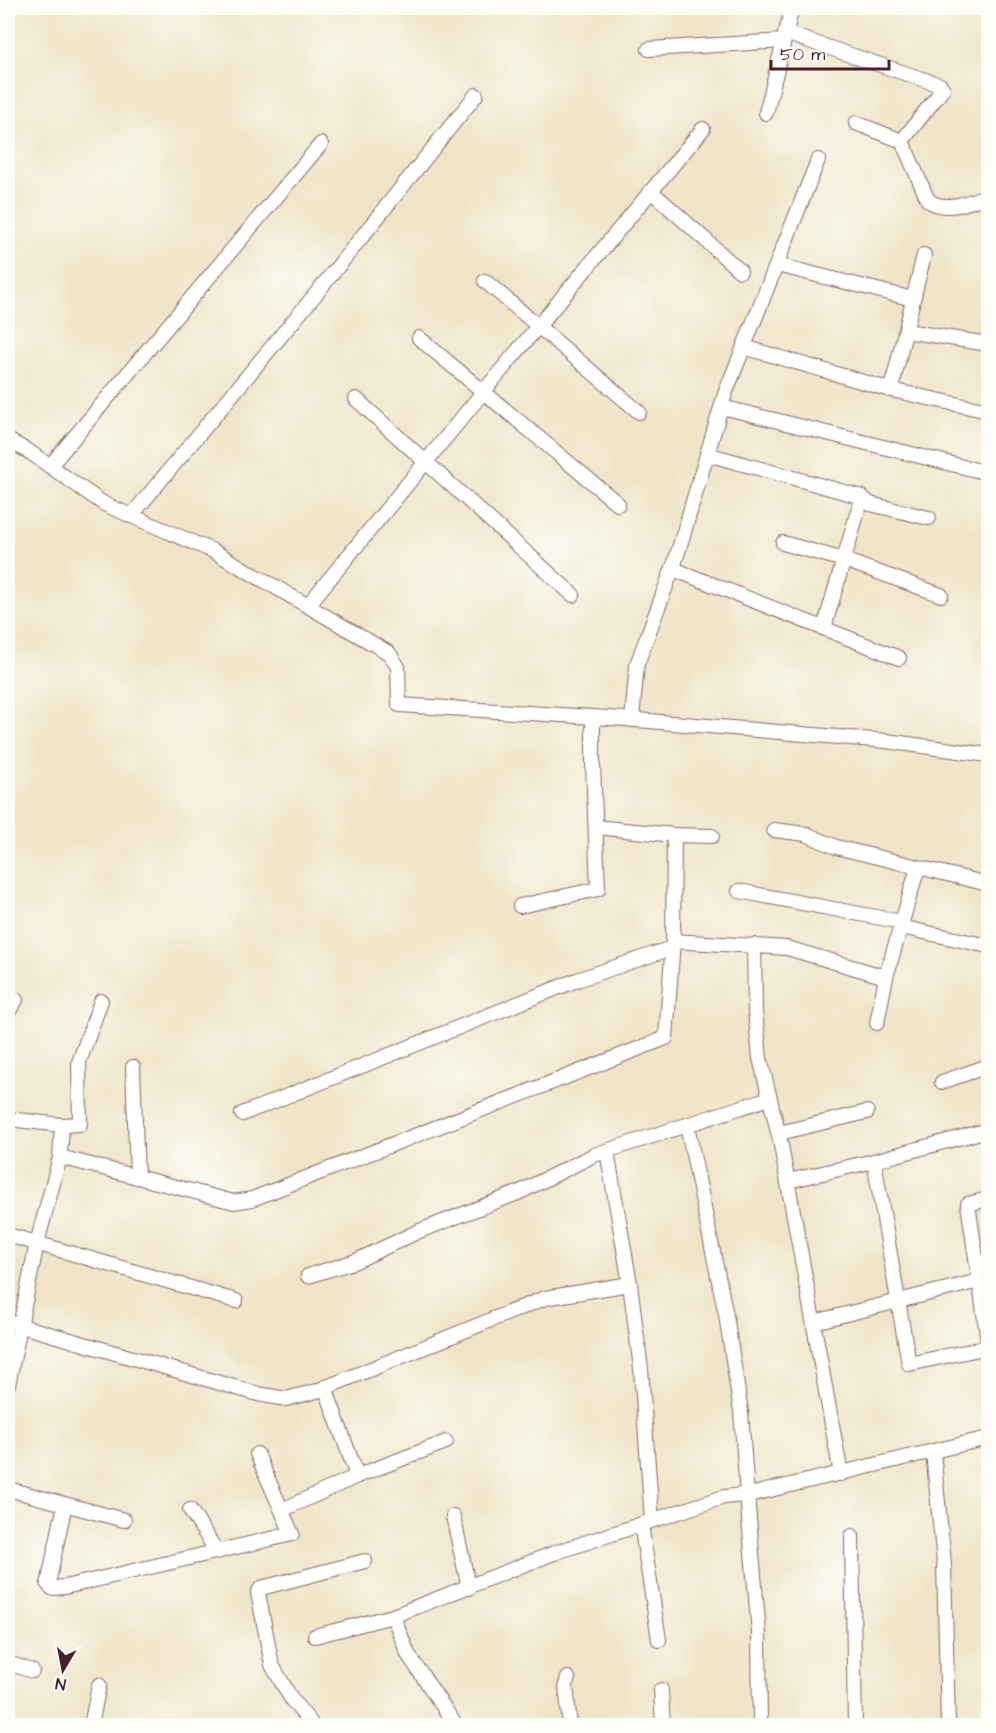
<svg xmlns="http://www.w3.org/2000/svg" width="996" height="1733" viewBox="0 0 996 1733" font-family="'Architects Daughter',sans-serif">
	<rect width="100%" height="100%" fill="#fdfcf7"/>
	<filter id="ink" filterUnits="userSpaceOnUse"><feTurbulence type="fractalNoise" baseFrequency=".0167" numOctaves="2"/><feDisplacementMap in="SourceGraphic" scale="12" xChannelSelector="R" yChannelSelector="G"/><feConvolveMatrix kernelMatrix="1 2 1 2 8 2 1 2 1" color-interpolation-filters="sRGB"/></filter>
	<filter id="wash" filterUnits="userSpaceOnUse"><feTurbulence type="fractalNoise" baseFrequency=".008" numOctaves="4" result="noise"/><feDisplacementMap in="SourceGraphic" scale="24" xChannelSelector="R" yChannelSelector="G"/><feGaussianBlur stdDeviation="1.35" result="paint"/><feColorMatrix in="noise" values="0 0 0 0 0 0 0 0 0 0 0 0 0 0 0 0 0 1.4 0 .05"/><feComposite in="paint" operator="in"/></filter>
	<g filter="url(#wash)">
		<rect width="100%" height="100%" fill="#efe4c7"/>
	</g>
	<g filter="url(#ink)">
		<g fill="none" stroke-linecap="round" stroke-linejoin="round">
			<defs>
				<g id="street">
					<polyline points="785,33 940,85 943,89 902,141"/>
					<polyline points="649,49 783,41"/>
					<polyline points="766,113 792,8"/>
					<path d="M 856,123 L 902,141 L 928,200 C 945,213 971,202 988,195"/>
					<polyline points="651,191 740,271"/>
					<polyline points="777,265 913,299"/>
					<polyline points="485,281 639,412"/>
					<polyline points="906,331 988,344"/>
					<polyline points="419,338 618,504"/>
					<polyline points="744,347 891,390 988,411"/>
					<polyline points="891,390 924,255"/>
					<polyline points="356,399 573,595"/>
					<polyline points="722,407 988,473"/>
					<polyline points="8,440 31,453 104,504 213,551 389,653 398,667 399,705 625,719 886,741 988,755"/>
					<polyline points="707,454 862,497 870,504 929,518"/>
					<polyline points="50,466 321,144"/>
					<polyline points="131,516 315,295 476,95"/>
					<polyline points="783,543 844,560 941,595"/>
					<polyline points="673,569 899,658"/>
					<polyline points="308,605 484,391 703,129"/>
					<polyline points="824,628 862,497"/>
					<polyline points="632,720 637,664 675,562 725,394 818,160"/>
					<polyline points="596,827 674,835 712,836"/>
					<polyline points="774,830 806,834 836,847 988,884"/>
					<polyline points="739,891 902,922"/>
					<polyline points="520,906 598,889 593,765 593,718"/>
					<polyline points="901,927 988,946"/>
					<polyline points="673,941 787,948 886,977"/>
					<polyline points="754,945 755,1011 760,1058 780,1140 841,1474"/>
					<polyline points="8,1012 16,1000"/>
					<polyline points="877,1023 886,977 918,867"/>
					<polyline points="133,1067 137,1177"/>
					<polyline points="942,1082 988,1066"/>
					<polyline points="242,1114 577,980 672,948"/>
					<polyline points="8,1119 62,1125 60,1157"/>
					<polyline points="62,1125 80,1124 79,1062 101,1001"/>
					<polyline points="687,1125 726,1315 741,1412 747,1495 759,1633 760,1726"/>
					<polyline points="779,1133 867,1112"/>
					<polyline points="607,1151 630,1284 641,1369 652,1520"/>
					<polyline points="874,1161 909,1364 988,1347"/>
					<polyline points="788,1181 874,1161 988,1130"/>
					<polyline points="988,1199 968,1204 988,1340"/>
					<polyline points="8,1235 236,1301"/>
					<polyline points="308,1276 356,1261 417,1232 520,1192 594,1155 770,1098"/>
					<polyline points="8,1322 258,1394 286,1399 317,1391 545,1298 630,1284"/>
					<polyline points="814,1322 979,1281"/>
					<polyline points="8,1385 37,1243 60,1157 234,1202 252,1199 666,1038 673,941 674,835"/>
					<polyline points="325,1387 357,1476"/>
					<polyline points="933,1452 944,1563 948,1726"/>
					<polyline points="8,1489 124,1520"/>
					<polyline points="65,1504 48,1584 52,1588 65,1587 292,1534 257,1454"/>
					<polyline points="190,1510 217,1552"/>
					<polyline points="282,1510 357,1476 446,1442"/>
					<polyline points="453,1516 469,1588"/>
					<polyline points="641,1524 659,1640"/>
					<polyline points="852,1536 855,1726"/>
					<polyline points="393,1616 408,1654 456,1726"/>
					<polyline points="315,1636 393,1616 554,1553 724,1497 753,1494 988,1438"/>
					<polyline points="8,1663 32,1671"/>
					<polyline points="568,1678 566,1685 570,1726"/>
					<polyline points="661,1690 663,1726"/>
					<polyline points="91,1726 99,1685"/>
					<polyline points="313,1726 292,1700 272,1665 258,1593 261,1588 365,1561"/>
				</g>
			</defs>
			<use href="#street" stroke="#846462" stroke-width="16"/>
			<use href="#street" stroke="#fff" stroke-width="14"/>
		</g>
	</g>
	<rect width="996" height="1733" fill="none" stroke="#fdfcf7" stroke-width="30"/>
	<g transform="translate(63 1670) rotate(190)" stroke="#fdfcf7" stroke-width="4.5" paint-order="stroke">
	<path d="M0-4.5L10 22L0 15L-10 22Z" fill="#4a1f2b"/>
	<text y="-9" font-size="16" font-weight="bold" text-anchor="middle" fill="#4a1f2b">N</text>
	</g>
	<path d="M771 60v9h118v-9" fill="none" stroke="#4a1f2b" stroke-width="3"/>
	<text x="780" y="60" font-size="18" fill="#4a1f2b" stroke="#fdfcf7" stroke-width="4.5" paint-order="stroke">50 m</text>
</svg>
